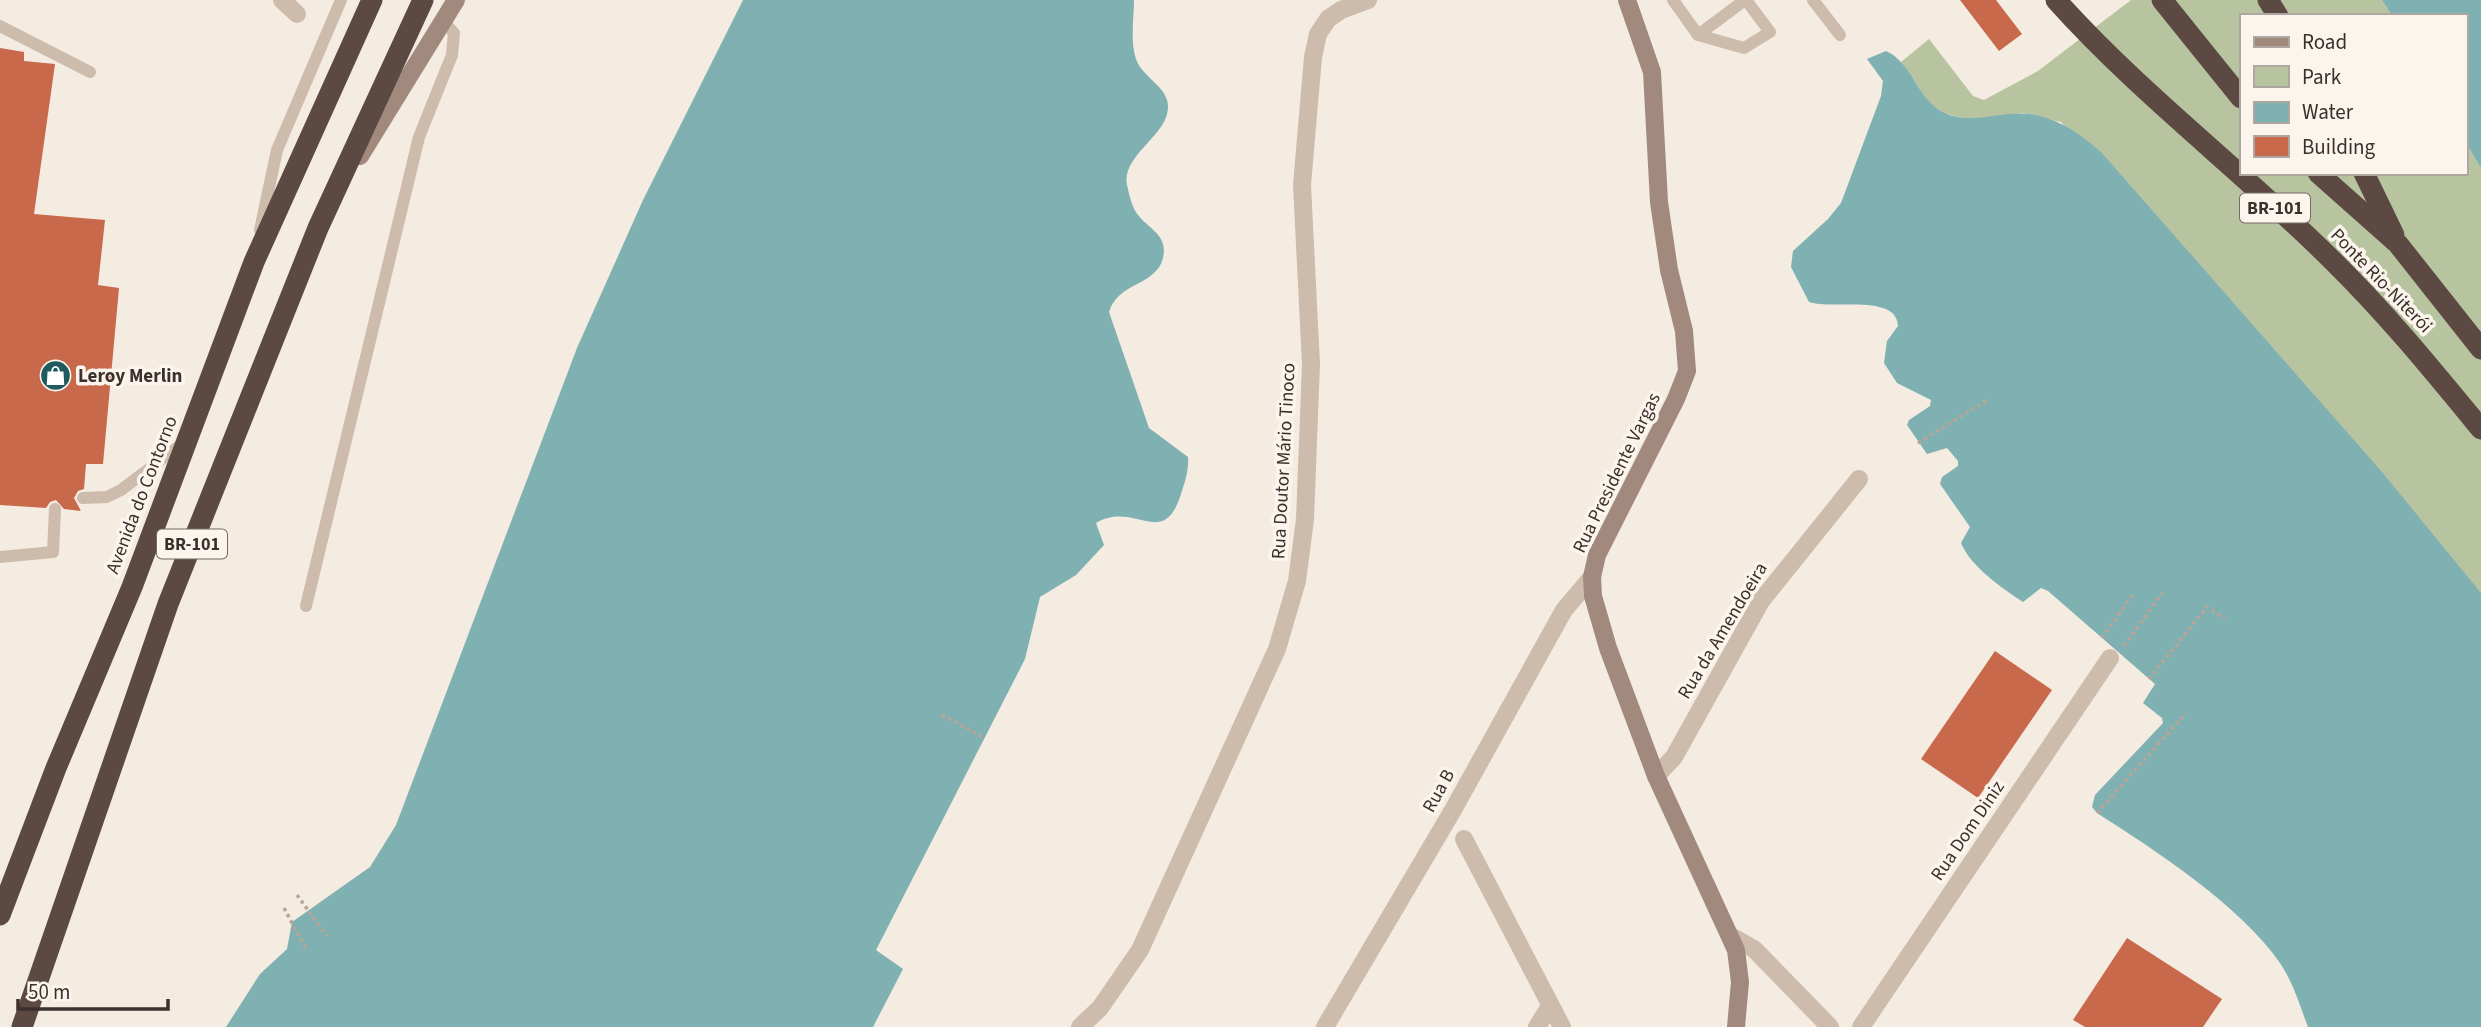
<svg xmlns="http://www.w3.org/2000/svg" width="2481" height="1027" viewBox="0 0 2481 1027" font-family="'Source Sans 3',sans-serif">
	<rect width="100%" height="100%" fill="#f4ebe1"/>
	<polygon fill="#b8c4a0" points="2131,0 2382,0 2392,16 2241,16 2241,173 2465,173 2465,141 2481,168 2481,593 2061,122 2023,113 1967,120 1945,113 1931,106 1901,62 1929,39 1973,96 1984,100 2038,71"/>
	<g fill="#7fb0b2">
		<path d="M 743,0 L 1134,0 C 1134,17 1130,42 1136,59 C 1142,77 1168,87 1168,106 C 1169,135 1121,155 1127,185 C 1129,194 1132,208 1138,215 C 1150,230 1168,235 1163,258 C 1156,286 1118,282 1109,312 L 1149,428 L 1188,457 C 1189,470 1185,482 1181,494 C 1163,551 1135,500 1096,523 L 1104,545 L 1076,575 L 1040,597 L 1025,659 L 876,950 L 903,969 L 873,1027 L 226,1027 L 260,974 L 287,949 L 292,922 L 370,867 L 396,825 L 577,348 L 643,200 Z"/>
		<polygon points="2382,0 2481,0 2481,168 2465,141 2465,16 2392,16"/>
		<path d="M 1886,51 C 1913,63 1917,101 1945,113 C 1966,123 1986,116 2009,114 C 2046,110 2075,129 2101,152 L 2382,472 L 2481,593 L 2481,1027 L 2308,1027 C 2300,1006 2293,982 2280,963 C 2241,906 2155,850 2097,813 L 2092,807 L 2095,795 L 2163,723 L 2162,718 L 2143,703 L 2155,684 L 2048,591 L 2041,588 L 2023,602 C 2002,588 1971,567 1961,543 L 1970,527 L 1940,484 L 1942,477 L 1958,466 L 1958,461 L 1947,448 L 1927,454 L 1907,425 L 1909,420 L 1930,406 L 1931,400 L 1897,383 L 1884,363 L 1887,341 L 1898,326 C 1897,293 1832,310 1809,302 L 1791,267 L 1793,251 L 1828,219 L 1841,203 L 1881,96 L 1883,81 L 1867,59 Z"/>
	</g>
	<g fill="#c8694b">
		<polygon points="1960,0 1996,0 2022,34 1999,51"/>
		<polygon points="0,48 24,52 24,61 55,64 34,214 105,220 98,285 119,288 103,464 86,464 84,489 78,491 74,498 81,511 64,509 56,500 50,502 46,508 0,505"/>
		<polygon points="1995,651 2052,690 1978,798 1921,759"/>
		<polygon points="2127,938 2222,999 2203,1027 2085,1027 2073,1020"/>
	</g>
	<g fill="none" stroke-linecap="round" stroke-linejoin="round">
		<g stroke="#b9a596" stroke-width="3.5" stroke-dasharray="3.5 3.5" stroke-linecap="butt">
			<polyline points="1918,443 1987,400"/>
			<polyline points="2102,638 2134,593"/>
			<polyline points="2124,646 2162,593"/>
			<polyline points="2149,679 2207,607 2225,619"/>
			<polyline points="942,715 985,738"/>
			<polyline points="2097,813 2186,713"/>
			<polyline points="297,895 327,936"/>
			<polyline points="284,908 307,951"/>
		</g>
		<g stroke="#cdbbac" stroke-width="12">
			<polyline points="1673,0 1698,35 1744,48 1770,32 1746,0"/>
			<polyline points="1813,0 1840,35"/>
			<polyline points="0,26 90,72"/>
			<polyline points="1698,35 1745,0"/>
			<polyline points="260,230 277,150 341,0"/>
			<polyline points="83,498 107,497 121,490 182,444"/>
			<polyline points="0,557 53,552 55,509"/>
			<polyline points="306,606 419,137 452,55 454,33 443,21"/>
		</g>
		<g stroke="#cdbbac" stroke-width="18">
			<polyline points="282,0 297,14"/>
			<polyline points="1656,776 1674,757 1761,601 1859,479"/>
			<polyline points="1464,839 1562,1027"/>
			<polyline points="1731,936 1754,949 1830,1027"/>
			<polyline points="1080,1027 1100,1008 1140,950 1277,649 1297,581 1305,519 1311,364 1302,185 1313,57 1318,34 1328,19 1341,10 1368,0"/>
			<polyline points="1325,1027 1453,810 1564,610 1592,577"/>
			<polyline points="1537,1027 1550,1006"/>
			<polyline points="1861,1027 2110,658"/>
		</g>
		<g stroke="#a18a7d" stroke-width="18">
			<polyline points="1627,0 1652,72 1659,202 1669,270 1684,331 1687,371 1676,399 1597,555 1592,577 1593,596 1608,648 1656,776 1736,950 1740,982 1736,1027"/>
			<polyline points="360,156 456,0"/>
		</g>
		<g stroke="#5c4a42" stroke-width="21">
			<path d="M 2056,0 C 2141,95 2244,172 2334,262 C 2387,314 2434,372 2481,429"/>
			<polyline points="2162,0 2241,98"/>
			<polyline points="2268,0 2278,16"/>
			<polyline points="2318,173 2398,244 2481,349"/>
			<polyline points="2364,173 2394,235"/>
			<polyline points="0,915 56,768 132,587 254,262 372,0"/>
			<polyline points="22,1027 168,604 318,228 423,0"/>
		</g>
	</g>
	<defs>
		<symbol id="shop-disc" viewBox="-11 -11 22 22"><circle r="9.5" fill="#1f5a5e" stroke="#fbf5ee"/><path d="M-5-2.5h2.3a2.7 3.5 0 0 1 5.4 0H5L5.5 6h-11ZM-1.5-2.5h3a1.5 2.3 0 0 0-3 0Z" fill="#fff"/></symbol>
	</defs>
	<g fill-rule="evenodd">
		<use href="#shop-disc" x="38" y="358" width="35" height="35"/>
	</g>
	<g text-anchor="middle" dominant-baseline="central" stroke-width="7" stroke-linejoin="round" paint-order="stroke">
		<g fill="#fbf5ee" stroke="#756b66" stroke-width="2">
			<rect x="2240" y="193.5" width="70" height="29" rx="5"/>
			<rect x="157" y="529.5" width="70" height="29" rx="5"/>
		</g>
		<g font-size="18" font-weight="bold" fill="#3b302b">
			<text x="2275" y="208">BR-101</text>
			<text x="192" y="544">BR-101</text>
		</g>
		<g font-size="19" fill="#3b302b" stroke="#fbf5ee">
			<text transform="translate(2381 281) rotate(46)">Ponte Rio-Niterói</text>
			<text transform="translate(1284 461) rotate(-87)">Rua Doutor Mário Tinoco</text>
			<text transform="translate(1617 473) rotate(-64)">Rua Presidente Vargas</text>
			<text transform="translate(142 495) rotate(-69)">Avenida do Contorno</text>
			<text transform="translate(1723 631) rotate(-59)">Rua da Amendoeira</text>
			<text transform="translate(1439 791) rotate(-61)">Rua B</text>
			<text transform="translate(1968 831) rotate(-56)">Rua Dom Diniz</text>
		</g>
		<g font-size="19" font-weight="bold" fill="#3b302b" stroke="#fbf5ee" text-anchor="start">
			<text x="78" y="376">Leroy Merlin</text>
		</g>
	</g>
	<rect x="2240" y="14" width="228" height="161" fill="#fbf5ee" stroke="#aea6a0" stroke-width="2"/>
	<rect x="2254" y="37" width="35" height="10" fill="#a18a7d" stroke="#aea6a0" stroke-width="2"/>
	<text x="2302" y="49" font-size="21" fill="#3b302b">Road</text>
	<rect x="2254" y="66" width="35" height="21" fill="#b8c4a0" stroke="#aea6a0" stroke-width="2"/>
	<text x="2302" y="84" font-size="21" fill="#3b302b">Park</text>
	<rect x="2254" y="102" width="35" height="21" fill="#7fb0b2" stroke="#aea6a0" stroke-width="2"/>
	<text x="2302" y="119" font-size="21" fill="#3b302b">Water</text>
	<rect x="2254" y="136" width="35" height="21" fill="#c8694b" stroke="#aea6a0" stroke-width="2"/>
	<text x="2302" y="154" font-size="21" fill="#3b302b">Building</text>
	<path d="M18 999v10h150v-10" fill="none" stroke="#3b302b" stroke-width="3.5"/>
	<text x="28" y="999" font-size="21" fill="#3b302b" stroke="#fbf5ee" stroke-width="5" paint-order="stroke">50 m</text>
</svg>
